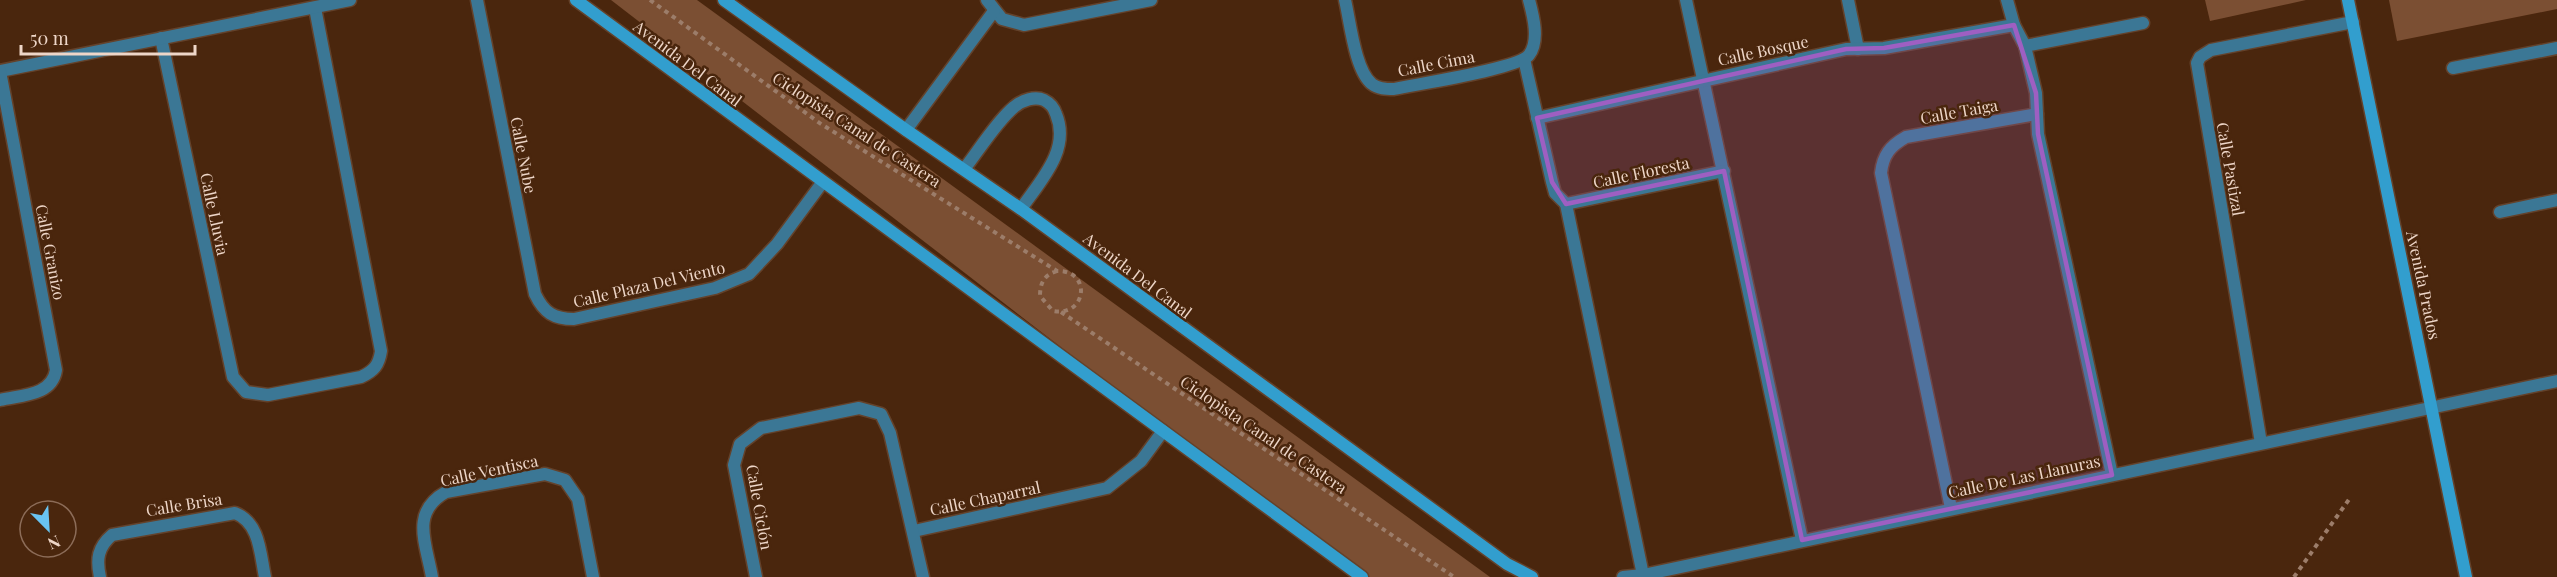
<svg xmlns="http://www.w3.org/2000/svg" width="2557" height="577" viewBox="0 0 2557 577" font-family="'Playfair Display',serif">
	<rect width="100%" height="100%" fill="#4a260d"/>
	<g fill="#7b4f33">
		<polygon points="611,0 697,0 1490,577 1359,577"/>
		<polygon points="2205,0 2306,0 2210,21"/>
		<polygon points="2389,0 2557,0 2557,9 2397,41"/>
	</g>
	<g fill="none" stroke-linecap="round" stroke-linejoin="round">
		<defs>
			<path id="lane" d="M 965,168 C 979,150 997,121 1014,107 C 1022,100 1035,96 1044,100 C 1050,103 1054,108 1056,114 C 1071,150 1040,181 1021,209"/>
			<g id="street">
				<path d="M 477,0 L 535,294 C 544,313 554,319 574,319 L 715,288 L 749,274 L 777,244 L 822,183"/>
				<polyline points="987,0 1002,19 1024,25 1151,0"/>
				<path d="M 1345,0 C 1350,21 1355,71 1372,84 C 1378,89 1386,89 1394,89 C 1417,84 1518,69 1529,55 C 1540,41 1533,15 1529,0"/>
				<polyline points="1686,0 1802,540"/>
				<polyline points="1848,0 1858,49"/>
				<polyline points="2014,25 2025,46 2036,93 2038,134 2112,475"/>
				<path d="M 161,38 L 233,377 L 246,392 L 268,395 L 361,377 C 374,371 379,365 381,351 L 315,8"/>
				<polyline points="2025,46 2143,23"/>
				<polyline points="1524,59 1552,182 1555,193 1566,204"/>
				<polyline points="2453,68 2557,48"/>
				<polyline points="0,71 350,0"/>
				<polyline points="1537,118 1846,49 1884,48 2014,25 2007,0"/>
				<polyline points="906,130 994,11"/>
				<polyline points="1566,204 1643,575"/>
				<polyline points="1566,204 1724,171"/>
				<polyline points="2500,212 2557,200"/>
				<path d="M 0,400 C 21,395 52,396 56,370 L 0,71"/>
				<polyline points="2261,443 2197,63 2200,57 2211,50 2353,22"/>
				<path d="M 1951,508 L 1881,173 C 1883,155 1890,146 1906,137 L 2037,114"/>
				<polyline points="914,531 1107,488 1141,461 1163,431"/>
				<path d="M 100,577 C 96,559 98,547 112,535 L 235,513 C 260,523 260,553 265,577"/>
				<path d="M 432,577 C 426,543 410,512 446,492 L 545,474 L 565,480 L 578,499 L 593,577"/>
				<polyline points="756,577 734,465 740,444 761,428 859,408 881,414 890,433 923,577"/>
				<polyline points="1623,577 1643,575 2557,381"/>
			</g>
			<g id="secondary">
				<polyline points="576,0 1362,577"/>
				<polyline points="724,0 906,130 1021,209 1507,564 1532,577"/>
				<polyline points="2348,0 2466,577"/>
			</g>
		</defs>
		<use href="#lane" stroke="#64422b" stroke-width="15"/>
		<use href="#street" stroke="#64422b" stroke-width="15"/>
		<use href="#secondary" stroke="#64422b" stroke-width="15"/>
		<g stroke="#9c7d6a" stroke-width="4" stroke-dasharray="4.5 4.5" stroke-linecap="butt">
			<path d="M 650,0 L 821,124 L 1057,271 C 1092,270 1087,317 1053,311 L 1040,296 C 1040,283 1044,275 1057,271"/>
			<polyline points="1061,312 1454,577"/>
			<polyline points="2294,577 2350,498"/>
		</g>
		<use href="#lane" stroke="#3b7795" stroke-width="12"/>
		<use href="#street" stroke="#3b7795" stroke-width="12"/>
		<use href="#secondary" stroke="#329ece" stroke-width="12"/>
	</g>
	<path fill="#9e5fc2" fill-opacity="0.2" stroke="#9e5fc2" stroke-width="4.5" stroke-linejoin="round" d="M 2014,25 L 2036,93 L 2038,134 L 2112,475 L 1802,540 L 1724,171 L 1566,204 L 1552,182 L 1537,118 L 1846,49 L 1884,48 Z"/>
	<g text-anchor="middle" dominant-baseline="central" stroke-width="5" stroke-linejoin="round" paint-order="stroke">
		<g font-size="16" fill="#eed6c8" stroke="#4a260d">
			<text transform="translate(1763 50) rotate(-12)">Calle Bosque</text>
			<text transform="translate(688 63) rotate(37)">Avenida Del Canal</text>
			<text transform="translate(1436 63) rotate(-11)">Calle Cima</text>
			<text transform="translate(1959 111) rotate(-10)">Calle Taiga</text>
			<text transform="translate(857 129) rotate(33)">Ciclopista Canal de Castera</text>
			<text transform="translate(524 155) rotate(79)">Calle Nube</text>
			<text transform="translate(2231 169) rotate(80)">Calle Pastizal</text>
			<text transform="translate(1641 172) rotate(-12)">Calle Floresta</text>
			<text transform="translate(215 214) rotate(78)">Calle Lluvia</text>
			<text transform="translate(51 252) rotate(79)">Calle Granizo</text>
			<text transform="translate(1138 275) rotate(37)">Avenida Del Canal</text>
			<text transform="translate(649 284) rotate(-13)">Calle Plaza Del Viento</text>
			<text transform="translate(2424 285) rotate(78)">Avenida Prados</text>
			<text transform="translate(1264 434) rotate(34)">Ciclopista Canal de Castera</text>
			<text transform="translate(489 470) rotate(-12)">Calle Ventisca</text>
			<text transform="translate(2024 476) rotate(-12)">Calle De Las Llanuras</text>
			<text transform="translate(985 498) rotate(-12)">Calle Chaparral</text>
			<text transform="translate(184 504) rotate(-9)">Calle Brisa</text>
			<text transform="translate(760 507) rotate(80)">Calle Ciclón</text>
		</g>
	</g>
	<g transform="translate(48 529) rotate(156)"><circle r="28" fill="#4a260d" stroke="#8c6c58" stroke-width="1.5"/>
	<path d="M0-4.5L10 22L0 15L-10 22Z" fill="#69c3f1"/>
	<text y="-9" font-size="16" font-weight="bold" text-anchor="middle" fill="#eed6c8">N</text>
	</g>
	<path d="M21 45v9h174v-9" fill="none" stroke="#eed6c8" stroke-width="3"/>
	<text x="30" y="45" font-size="18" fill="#eed6c8" stroke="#4a260d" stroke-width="4.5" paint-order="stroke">50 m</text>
</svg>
